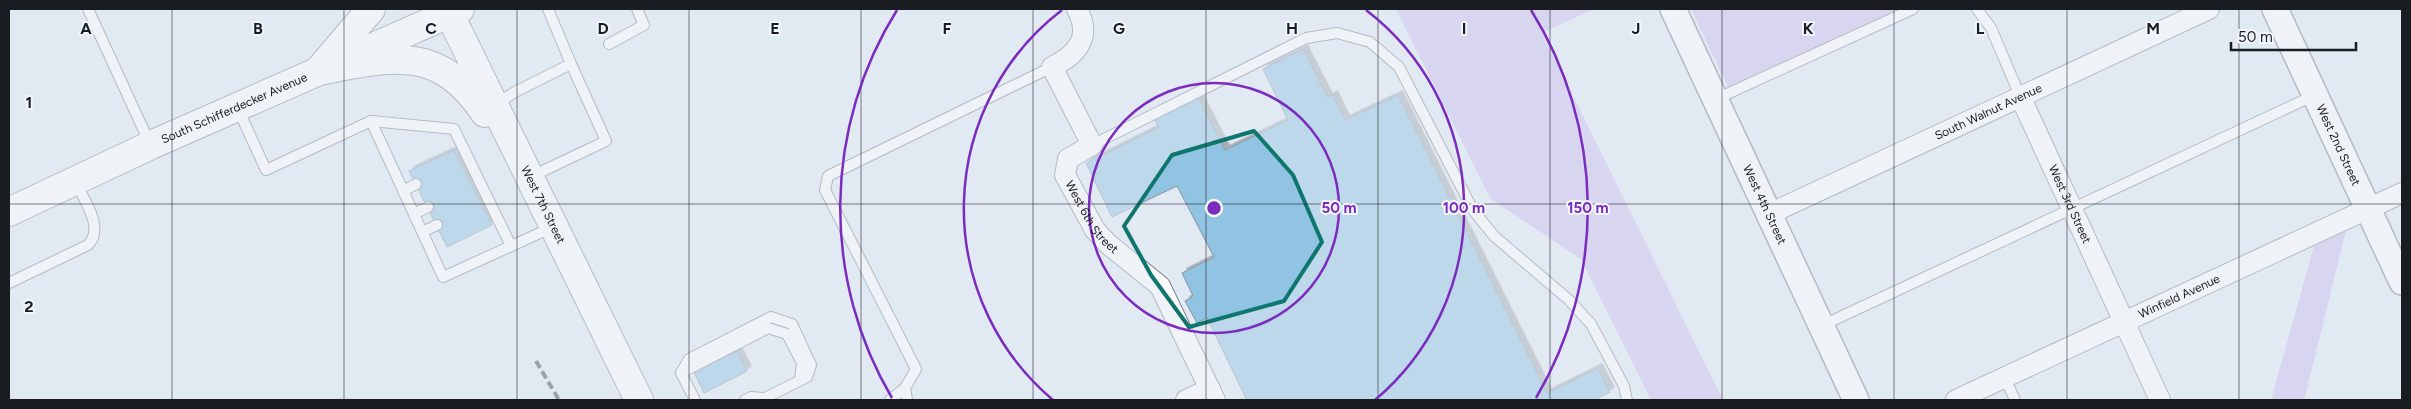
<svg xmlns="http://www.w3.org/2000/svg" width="2411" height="409" viewBox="0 0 2411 409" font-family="Figtree,sans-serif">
	<defs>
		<filter id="shadow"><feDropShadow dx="4.5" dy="-4.5" stdDeviation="0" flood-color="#0004"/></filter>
	</defs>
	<rect width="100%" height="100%" fill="#e1e9f3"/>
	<g fill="#c9bdea">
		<polygon points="1396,9 1594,9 1542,33 1723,400 1651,400 1581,259 1490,198"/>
		<polygon points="1691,9 1897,9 1728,87"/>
		<polygon points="2346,231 2304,400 2271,400 2314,246"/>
	</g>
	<g fill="#91c3e2" stroke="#8a969c" filter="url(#shadow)">
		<polygon points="1303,49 1328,98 1333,95 1345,120 1398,95 1547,393 1598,368 1610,392 1594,400 1247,400 1207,318 1197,323 1185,301 1193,296 1182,273 1214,257 1177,186 1112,217 1086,163 1159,127 1154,119 1198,97 1225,150 1288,120 1263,69"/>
		<polygon points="454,150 492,225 447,247 409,171"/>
		<polygon points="737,351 747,371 704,393 694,372"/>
	</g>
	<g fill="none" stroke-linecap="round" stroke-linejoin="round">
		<defs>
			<g id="service">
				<polyline points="88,9 150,144"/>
				<polyline points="1977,9 1991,28 2020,96"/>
				<polyline points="609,44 644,25 637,9"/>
				<polyline points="1716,99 1913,9"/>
				<polyline points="495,105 515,92 571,64 548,9"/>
				<polyline points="238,109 266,170 371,121 443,277 553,227"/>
				<polyline points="371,121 454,129 511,246"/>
				<polyline points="1092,145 1306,38 1337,33 1370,42 1399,67 1473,210 1494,236 1569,300 1591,324 1624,386 1627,400"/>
				<polyline points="530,177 606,141 571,64"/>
				<polyline points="403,191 416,184"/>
				<polyline points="414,214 428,207"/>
				<polyline points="422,232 437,225"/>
				<path d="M 9,283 L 88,245 C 105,228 84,200 75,181"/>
				<polyline points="1821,326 2315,95"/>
				<polyline points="681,373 768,328 787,334 802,363 800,380"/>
				<polyline points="2005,378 2015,400"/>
				<polyline points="695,400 681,373 689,359 771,317 792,324 811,365 807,377 765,398 751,397 745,400"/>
				<polyline points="890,400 905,388"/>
				<polyline points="907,400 905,388 916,369 825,190 828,176 1052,67"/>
			</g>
			<g id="minor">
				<path id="s1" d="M 1077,9 C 1092,37 1078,54 1052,67 L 1092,145 L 1068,159 L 1065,175 L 1095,230 L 1108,244 L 1160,286 L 1215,400"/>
				<path id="s2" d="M 2020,96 L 2160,400"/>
				<path id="s3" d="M 1769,214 L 2209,9"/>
				<polyline points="1186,400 1210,389"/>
				<path id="s4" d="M 1956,400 L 2402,193"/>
			</g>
			<g id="tertiary">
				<path id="s5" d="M 1673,9 L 1856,400"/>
				<path id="s6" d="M 2275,9 L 2402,282"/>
			</g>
			<g id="secondary">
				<path id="s7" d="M 9,212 L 151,145 L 460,9"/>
			</g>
			<g id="primary">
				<path id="s8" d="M 447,9 L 639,400"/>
				<path d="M 318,71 C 391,58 437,42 485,113"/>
				<polyline points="318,71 371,9"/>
			</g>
		</defs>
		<use href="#service" stroke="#7c838c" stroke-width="12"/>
		<use href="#minor" stroke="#7c838c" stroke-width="22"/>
		<use href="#tertiary" stroke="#7c838c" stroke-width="28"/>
		<use href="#secondary" stroke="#7c838c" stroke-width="30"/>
		<use href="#primary" stroke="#7c838c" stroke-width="30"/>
		<use href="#service" stroke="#fff" stroke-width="10"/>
		<use href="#minor" stroke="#fff" stroke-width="20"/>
		<use href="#tertiary" stroke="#fff" stroke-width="25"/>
		<use href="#secondary" stroke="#fff" stroke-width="28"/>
		<use href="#primary" stroke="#fff" stroke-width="28"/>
		<polyline stroke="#484d52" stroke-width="4" stroke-dasharray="8 4" stroke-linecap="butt" points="536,361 559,400"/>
	</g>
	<path d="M0 0H2411V409H0ZM 1254,131 L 1293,175 L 1322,242 L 1284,301 L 1189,327 L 1151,275 L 1124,226 L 1172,155 Z" fill="#e1e9f3" fill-opacity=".55" fill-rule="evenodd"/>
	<path fill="none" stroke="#0f766e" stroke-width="4" stroke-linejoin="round" d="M 1254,131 L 1293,175 L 1322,242 L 1284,301 L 1189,327 L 1151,275 L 1124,226 L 1172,155 Z"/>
	<path fill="none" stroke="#191c20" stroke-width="1" stroke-opacity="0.55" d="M 172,9 L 172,400M 344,9 L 344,400M 517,9 L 517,400M 689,9 L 689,400M 861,9 L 861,400M 1033,9 L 1033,400M 1206,9 L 1206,400M 1378,9 L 1378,400M 1550,9 L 1550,400M 1722,9 L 1722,400M 1894,9 L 1894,400M 2067,9 L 2067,400M 2239,9 L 2239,400M 9,204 L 2402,204"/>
	<g fill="none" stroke="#7b2cbf" stroke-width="2.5">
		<circle cx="1214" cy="208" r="125"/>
		<path d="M1053 400A250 250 0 0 1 1062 10M1366 10A250 250 0 0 1 1375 400"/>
		<path d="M892 398A374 374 0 0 1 897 10M1531 10A374 374 0 0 1 1536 398"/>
	</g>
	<g text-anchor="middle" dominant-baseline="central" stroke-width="4" stroke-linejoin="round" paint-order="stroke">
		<g font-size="12" fill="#191c20" stroke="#f0f6fe">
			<text stroke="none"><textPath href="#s7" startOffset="248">South Schifferdecker Avenue</textPath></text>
			<text stroke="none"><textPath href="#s3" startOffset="242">South Walnut Avenue</textPath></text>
			<text stroke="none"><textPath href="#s6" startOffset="150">West 2nd Street</textPath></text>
			<text stroke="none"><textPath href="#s5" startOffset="216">West 4th Street</textPath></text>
			<text stroke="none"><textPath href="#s2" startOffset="119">West 3rd Street</textPath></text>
			<text stroke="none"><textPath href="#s8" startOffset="218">West 7th Street</textPath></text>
			<text stroke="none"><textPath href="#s1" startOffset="255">West 6th Street</textPath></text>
			<text stroke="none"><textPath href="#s4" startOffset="246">Winfield Avenue</textPath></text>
		</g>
	</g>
	<g font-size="16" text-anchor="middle" font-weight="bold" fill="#191c20" stroke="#f0f6fe" stroke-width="4" stroke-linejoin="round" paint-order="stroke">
		<text x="86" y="34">A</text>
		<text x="258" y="34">B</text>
		<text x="431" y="34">C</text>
		<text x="603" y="34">D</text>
		<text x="775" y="34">E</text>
		<text x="947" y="34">F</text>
		<text x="1119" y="34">G</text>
		<text x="1292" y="34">H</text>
		<text x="1464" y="34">I</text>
		<text x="1636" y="34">J</text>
		<text x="1808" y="34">K</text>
		<text x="1980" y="34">L</text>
		<text x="2153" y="34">M</text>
		<text x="29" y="108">1</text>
		<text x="29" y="312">2</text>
	</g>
	<circle cx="1214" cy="208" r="8" fill="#7b2cbf" stroke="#f0f6fe" stroke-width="2.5"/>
	<g font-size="15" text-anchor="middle" font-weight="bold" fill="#7b2cbf" stroke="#f0f6fe" stroke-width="4" stroke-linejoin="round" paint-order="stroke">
		<text x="1339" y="213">50 m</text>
		<text x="1464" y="213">100 m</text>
		<text x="1588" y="213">150 m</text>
	</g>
	<rect width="2411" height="409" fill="none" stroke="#191c20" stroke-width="20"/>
	<path d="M2231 42v8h125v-8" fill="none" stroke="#191c20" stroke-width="2.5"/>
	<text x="2238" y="42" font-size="15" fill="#191c20" stroke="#f0f6fe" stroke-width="4" paint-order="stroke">50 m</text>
</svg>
